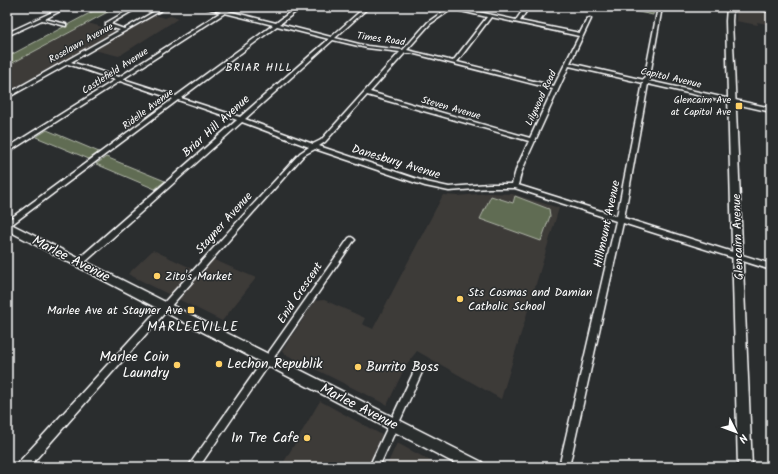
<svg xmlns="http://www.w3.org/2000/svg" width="778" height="474" viewBox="0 0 778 474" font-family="Kalam,sans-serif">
	<rect width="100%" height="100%" fill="#2a2d2e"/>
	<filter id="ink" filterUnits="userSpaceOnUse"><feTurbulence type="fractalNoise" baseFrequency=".025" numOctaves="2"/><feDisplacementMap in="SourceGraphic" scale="8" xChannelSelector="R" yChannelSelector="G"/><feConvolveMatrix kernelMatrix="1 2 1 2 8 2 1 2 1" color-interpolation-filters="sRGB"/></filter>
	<g filter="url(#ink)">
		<g fill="#3e3b39">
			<polygon points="737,7 771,14 771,25 757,22 758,25 736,21"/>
			<polygon points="154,15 165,18 170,16 179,18 119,56 94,50"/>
			<polygon points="88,23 116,31 7,92 7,66"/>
			<polygon points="488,193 512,194 559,208 501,399 417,351 406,365 387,405 283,353 282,351 315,301 324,300 365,318 362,324 373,329 443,195 458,196"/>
			<polygon points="153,250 193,269 205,256 256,278 222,321 128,274"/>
			<polygon points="320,401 382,435 367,467 281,467"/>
			<polygon points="397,443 442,467 386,467"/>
		</g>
		<g fill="#616c53" stroke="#b0b6a9">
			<polygon points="101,7 117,7 7,66 7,57"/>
			<polygon points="625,7 654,8 653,15 624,9"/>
			<polygon points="47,130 99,152 89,159 36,137"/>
			<polygon points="106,157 165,181 155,189 96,164"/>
			<polygon points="491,196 513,203 515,196 549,209 550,216 541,241 480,219"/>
		</g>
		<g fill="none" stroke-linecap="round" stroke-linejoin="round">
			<defs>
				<g id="street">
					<polygon points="63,7 68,7 45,19 66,24 66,26 42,20 7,36 7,33"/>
					<path d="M 134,7 L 139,7 L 110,24 L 124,29 L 162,7 L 167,7 L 71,62 L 119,77 L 221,12 L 204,7 L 211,7 L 224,10 L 229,7 L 234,7 L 228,11 L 276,23 L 297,7 L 302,7 L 280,24 L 331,37 L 365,7 L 369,7 L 335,38 L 367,46 L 403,50 L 428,22 L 448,8 L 446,7 L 455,7 L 516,20 L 525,7 L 529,7 L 520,21 L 580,33 L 587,19 L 590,18 L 591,19 L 570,63 L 644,80 L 658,7 L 662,7 L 649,81 L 771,108 L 771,112 L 648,84 L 624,218 L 771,264 L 771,270 L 623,223 L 569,467 L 559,467 L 616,221 L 515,188 L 489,188 L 449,191 L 425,186 L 315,149 L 304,155 L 29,467 L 17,467 L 18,463 L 300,153 L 309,147 L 242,122 L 83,264 L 80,265 L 77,264 L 76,262 L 77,260 L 237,120 L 178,100 L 7,228 L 7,221 L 173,99 L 120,81 L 7,153 L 7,148 L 115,80 L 68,64 L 9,97 L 7,98 L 7,94 L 120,30 L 106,26 L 106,23 ZM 452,9 L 487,17 L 453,61 L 407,50 L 430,24 ZM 225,13 L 273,25 L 176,96 L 123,79 ZM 491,17 L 579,36 L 554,86 L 457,62 ZM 277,26 L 329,39 L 240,117 L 181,98 ZM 333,40 L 367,48 L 400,52 L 321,140 L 313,144 L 245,119 ZM 405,53 L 411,53 L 553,89 L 530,138 L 370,92 ZM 569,66 L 643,83 L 617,216 L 518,185 L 521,173 L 529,154 ZM 367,95 L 529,141 L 517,167 L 512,184 L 489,184 L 449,187 L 426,182 L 319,146 L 325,142 Z"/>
					<polygon points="351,237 353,238 355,240 353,242 199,467 188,467 349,238"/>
					<polygon points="419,366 422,367 423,370 379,467 369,467 416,367"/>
				</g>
				<g id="secondary">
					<polygon points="727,7 733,7 732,21 752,467 738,467 726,21"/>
					<polygon points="753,7 771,8 771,12 754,8"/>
					<polygon points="7,222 482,462 484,467 462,467 7,230"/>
				</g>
			</defs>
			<use href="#street" stroke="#fff" stroke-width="3"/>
			<use href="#secondary" stroke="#fff" stroke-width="3"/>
			<use href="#street" fill="#2a2d2e" fill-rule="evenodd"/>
			<use href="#secondary" fill="#2a2d2e" fill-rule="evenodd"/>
		</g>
	</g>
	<g fill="#ffd166" stroke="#2a2d2e" stroke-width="1.5">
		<rect x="735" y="102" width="8" height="8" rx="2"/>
		<circle cx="157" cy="276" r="4"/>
		<circle cx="460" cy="299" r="4"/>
		<rect x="187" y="306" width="8" height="8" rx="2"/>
		<circle cx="219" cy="364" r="4"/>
		<circle cx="177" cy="365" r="4"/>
		<circle cx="358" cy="367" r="4"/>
		<circle cx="307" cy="438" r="4"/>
	</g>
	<g text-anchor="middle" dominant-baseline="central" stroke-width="3" stroke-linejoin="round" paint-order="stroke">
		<g font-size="10" fill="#fff" stroke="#2a2d2e">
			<text transform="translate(381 39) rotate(8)">Times Road</text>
			<text transform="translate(81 43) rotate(-29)">Roselawn Avenue</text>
			<text transform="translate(115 71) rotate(-33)">Castlefield Avenue</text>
			<text transform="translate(671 78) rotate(13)">Capitol Avenue</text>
			<text transform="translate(541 98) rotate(-65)">Lilywood Road</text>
			<text transform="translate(451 108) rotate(16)">Steven Avenue</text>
			<text transform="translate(148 109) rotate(-37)">Ridelle Avenue</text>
		</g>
		<g font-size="10" fill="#fff" stroke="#2a2d2e" text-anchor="end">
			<text x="731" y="100">Glencairn Ave<tspan x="731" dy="12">at Capitol Ave</tspan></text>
		</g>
		<g font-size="11" letter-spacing="1" fill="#fff" stroke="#2a2d2e">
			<text x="259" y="68">BRIAR HILL</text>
		</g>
		<g font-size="12" fill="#fff" stroke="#2a2d2e">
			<text transform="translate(216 126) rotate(-42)">Briar Hill Avenue</text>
			<text transform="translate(396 162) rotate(17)">Danesbury Avenue</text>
			<text transform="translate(224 223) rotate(-48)">Stayner Avenue</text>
			<text transform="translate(607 224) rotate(-78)">Hillmount Avenue</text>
			<text transform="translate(738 237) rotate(-92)">Glencairn Avenue</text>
			<text transform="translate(300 293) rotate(-56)">Enid Crescent</text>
		</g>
		<g font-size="12" fill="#fff" stroke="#2a2d2e" text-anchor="start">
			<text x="165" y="276">Zito's Market</text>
			<text x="468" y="292">Sts Cosmas and Damian<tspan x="468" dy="14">Catholic School</tspan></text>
			<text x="183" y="310" text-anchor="end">Marlee Ave at Stayner Ave</text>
		</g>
		<g font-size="13" letter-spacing="1" fill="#fff" stroke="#2a2d2e">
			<text x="193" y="327">MARLEEVILLE</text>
		</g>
		<g font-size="14" fill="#fff" stroke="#2a2d2e">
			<text transform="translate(71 259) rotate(27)">Marlee Avenue</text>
			<text transform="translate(359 407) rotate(27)">Marlee Avenue</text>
		</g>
		<g font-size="14" fill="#fff" stroke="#2a2d2e" text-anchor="end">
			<text x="169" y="357">Marlee Coin<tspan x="169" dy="16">Laundry</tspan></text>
			<text x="227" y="364" text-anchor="start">Lechon Republik</text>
			<text x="366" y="367" text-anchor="start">Burrito Boss</text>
			<text x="299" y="438">In Tre Cafe</text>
		</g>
	</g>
	<rect width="778" height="474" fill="none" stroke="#2a2d2e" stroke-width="24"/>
	<rect x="12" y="12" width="754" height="450" fill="none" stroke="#fff" stroke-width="1.5" filter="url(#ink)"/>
	<g transform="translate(736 432) rotate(132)" stroke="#2a2d2e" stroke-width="3" paint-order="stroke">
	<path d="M0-3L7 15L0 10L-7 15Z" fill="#ffffff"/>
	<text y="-6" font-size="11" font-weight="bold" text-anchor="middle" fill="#ffffff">N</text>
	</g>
</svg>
